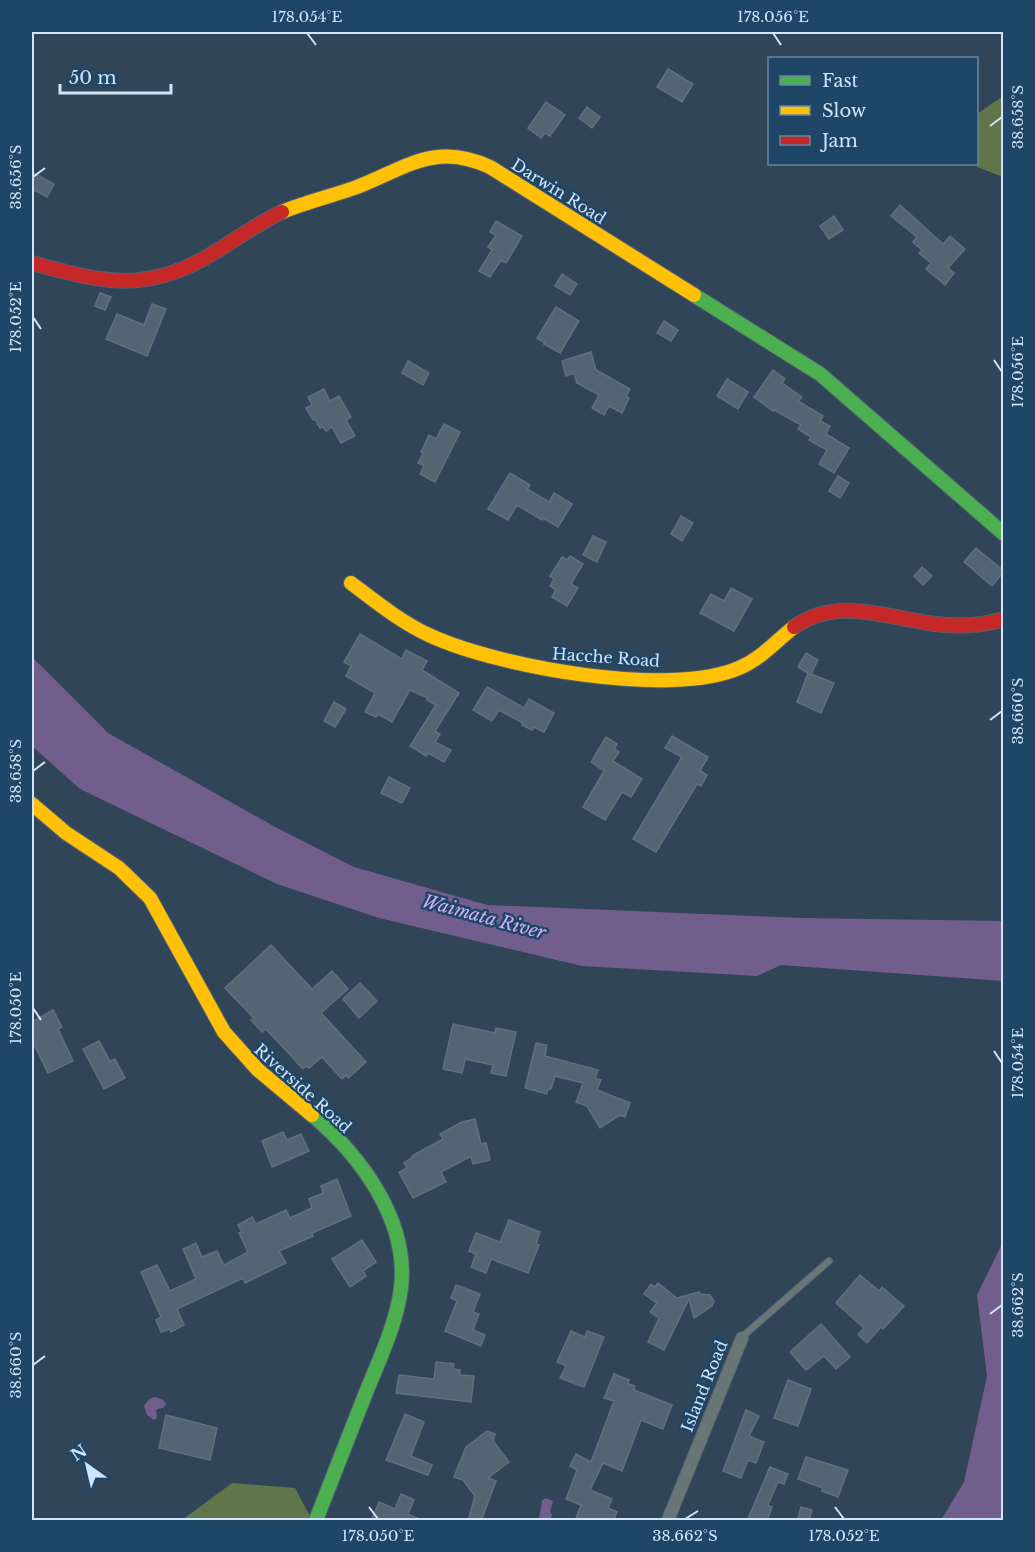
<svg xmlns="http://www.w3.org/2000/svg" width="1035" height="1552" viewBox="0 0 1035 1552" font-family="'Libre Baskerville',serif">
	<rect width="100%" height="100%" fill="#304557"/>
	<g fill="#607549">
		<polygon points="1003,96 1003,177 977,167 977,114"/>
		<polygon points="232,1483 295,1488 310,1516 308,1520 182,1520"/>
	</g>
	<g fill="#725e8d">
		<polygon points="32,657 108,733 277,828 354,867 487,905 802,918 1003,921 1003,981 781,965 757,976 582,966 379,918 277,884 80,789 32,746"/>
		<polygon points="1003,1242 1003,1520 941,1520 964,1482 987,1376 977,1295"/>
		<polygon points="155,1397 163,1400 166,1404 164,1407 156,1410 157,1418 154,1420 147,1415 144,1406 149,1399"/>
		<polygon points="545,1498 553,1501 550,1511 552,1515 550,1520 539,1518 542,1501"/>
	</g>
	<g fill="#536472" stroke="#5f7080" stroke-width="1.5">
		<polygon points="668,69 693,84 682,102 657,87"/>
		<polygon points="546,102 565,115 550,136 545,133 541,138 528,128"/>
		<polygon points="587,107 600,117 592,128 579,118"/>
		<polygon points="32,172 54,184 47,197 32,189"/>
		<polygon points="900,205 943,244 950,236 965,249 948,268 954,273 945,285 926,269 931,263 919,253 922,250 913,242 917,237 891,216"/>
		<polygon points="834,216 843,230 829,239 820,226"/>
		<polygon points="496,221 522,236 506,263 501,260 490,277 479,271 492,250 488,247 496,235 490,232"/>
		<polygon points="562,274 577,284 570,295 555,286"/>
		<polygon points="100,293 111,297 105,310 95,306"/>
		<polygon points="152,304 166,309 147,356 106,339 117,314 144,325"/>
		<polygon points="556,307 579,321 560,353 544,344 545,343 537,338"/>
		<polygon points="664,321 678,330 671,341 657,333"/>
		<polygon points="591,352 596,370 630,389 626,396 629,398 622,413 609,406 604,415 592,408 599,395 577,383 574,373 566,376 562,361"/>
		<polygon points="408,361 429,373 423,385 402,373"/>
		<polygon points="773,370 785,379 782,383 802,397 798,401 823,416 820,421 830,426 826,434 849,448 834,473 819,464 827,450 809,440 811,437 798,429 801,425 774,410 773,411 754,397"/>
		<polygon points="727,379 748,392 738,409 717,396"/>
		<polygon points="324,389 330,401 339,396 351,417 346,420 355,436 341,443 332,427 326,431 323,427 320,428 315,419 313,420 306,408 312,405 308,397"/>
		<polygon points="444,424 460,432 435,482 420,474 424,466 418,463 423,453 421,452 429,435 436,439"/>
		<polygon points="510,473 530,485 527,489 549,502 554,493 572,504 558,527 543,518 542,520 517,505 508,520 488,509"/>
		<polygon points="838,476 849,483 840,498 829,491"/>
		<polygon points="681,516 693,523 682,541 671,534"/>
		<polygon points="593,536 606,542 597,562 583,555"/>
		<polygon points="976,548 1004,571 992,586 964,562"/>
		<polygon points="570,556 583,564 571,584 578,588 567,606 552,597 556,590 550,586 554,579 550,576 562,557 567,560"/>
		<polygon points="922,567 932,576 923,585 914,576"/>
		<polygon points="731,588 752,599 734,631 700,613 711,594 724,601"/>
		<polygon points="360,634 402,659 406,650 427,661 422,670 459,693 435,731 440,734 435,742 451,750 444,762 428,753 426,756 410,746 436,705 427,700 428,698 410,690 392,722 378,714 376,717 365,712 375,693 346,676 351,666 344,662"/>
		<polygon points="806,653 818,660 811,674 834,683 821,713 797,702 808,673 798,667"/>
		<polygon points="487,687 524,708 529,699 554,713 544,732 534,727 532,730 522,725 523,723 499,710 492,721 473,710"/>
		<polygon points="334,702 346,709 335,727 324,721"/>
		<polygon points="672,736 708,757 700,771 707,775 701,786 697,784 656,852 633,839 682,757 665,748"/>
		<polygon points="606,737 617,744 614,749 619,752 613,761 642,779 631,797 622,792 605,820 583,807 604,771 591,762"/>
		<polygon points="389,777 410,788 402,803 381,793"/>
		<polygon points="271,945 312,989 332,971 348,989 321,1013 366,1062 348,1078 346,1075 342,1079 322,1057 309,1068 306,1066 303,1069 266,1029 262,1032 251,1020 254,1018 225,988"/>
		<polygon points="360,983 377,1001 359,1018 343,999"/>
		<polygon points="53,1010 62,1027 58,1029 73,1061 48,1073 32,1040 32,1022"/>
		<polygon points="453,1024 495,1033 496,1028 516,1032 506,1076 491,1073 493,1065 465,1059 462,1073 443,1069"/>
		<polygon points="99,1041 110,1061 115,1059 125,1078 104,1089 83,1049"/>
		<polygon points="536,1043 547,1045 545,1056 598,1070 595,1078 601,1080 597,1090 630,1103 625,1117 620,1115 600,1128 587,1106 576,1102 583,1083 555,1076 551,1089 548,1089 547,1094 525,1088"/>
		<polygon points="475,1119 481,1144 486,1143 490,1160 473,1164 471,1156 441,1172 446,1182 413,1198 399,1172 407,1168 404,1163 413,1157 412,1156 443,1139 440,1134 462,1122"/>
		<polygon points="283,1132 287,1140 301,1134 309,1151 272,1167 262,1141"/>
		<polygon points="337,1179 351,1216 312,1233 313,1236 279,1251 286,1263 245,1283 243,1278 177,1309 184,1325 171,1332 170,1329 161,1332 156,1320 161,1317 141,1272 157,1265 170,1291 196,1279 183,1249 196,1243 202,1257 217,1251 224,1265 248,1252 239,1233 242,1232 238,1225 252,1217 256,1224 286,1210 290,1218 312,1208 309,1199 323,1193 321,1186"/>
		<polygon points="509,1220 540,1232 536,1244 539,1245 528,1273 491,1259 486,1273 471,1267 476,1254 469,1251 476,1233 500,1242"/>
		<polygon points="362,1240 376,1262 363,1271 366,1276 350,1287 332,1259"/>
		<polygon points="860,1275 879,1291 882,1287 904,1306 883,1329 881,1327 867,1343 858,1335 864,1328 836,1303"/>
		<polygon points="658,1283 677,1298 699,1292 700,1294 710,1295 714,1301 712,1306 694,1318 689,1299 664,1350 648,1342 659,1318 650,1312 657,1303 644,1294 651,1284 655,1287"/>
		<polygon points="456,1285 480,1294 473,1312 479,1314 473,1330 485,1335 481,1346 445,1331 457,1301 451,1298"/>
		<polygon points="821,1324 850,1357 836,1369 824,1356 806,1370 790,1352"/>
		<polygon points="571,1331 585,1337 587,1331 604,1337 584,1387 560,1378 566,1366 557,1362"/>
		<polygon points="436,1362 454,1364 453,1369 460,1370 460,1375 474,1376 471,1402 396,1393 399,1375 434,1379"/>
		<polygon points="614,1374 629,1380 628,1384 635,1386 634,1390 672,1405 663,1429 641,1420 622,1471 603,1463 590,1490 612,1499 608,1508 617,1512 613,1521 575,1521 581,1505 566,1499 577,1470 570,1466 576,1454 591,1462 614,1401 604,1398"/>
		<polygon points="788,1380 811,1389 798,1426 774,1418"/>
		<polygon points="746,1410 759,1416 749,1436 764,1442 756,1463 748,1460 741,1478 723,1471"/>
		<polygon points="405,1414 424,1422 411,1456 432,1465 428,1475 386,1460"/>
		<polygon points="166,1415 217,1428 210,1460 159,1448"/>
		<polygon points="487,1431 495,1434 493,1441 509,1462 488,1478 496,1481 481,1521 468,1521 475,1496 463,1480 454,1477 466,1447"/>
		<polygon points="806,1457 848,1470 838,1497 822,1491 823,1488 798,1479"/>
		<polygon points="770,1467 788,1474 784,1484 778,1482 768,1505 772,1507 767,1521 747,1521"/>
		<polygon points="401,1494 414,1500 408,1514 423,1521 371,1521 379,1502 395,1509"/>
		<polygon points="801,1507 812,1510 809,1521 797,1521"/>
	</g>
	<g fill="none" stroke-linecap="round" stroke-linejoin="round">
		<defs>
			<polyline id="lane" points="742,1337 829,1261"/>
			<polyline id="street" points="668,1520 742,1338"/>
			<g id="fast">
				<polyline points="694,295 820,374 1004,534"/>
				<path d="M 312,1115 C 361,1156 409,1221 401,1288 C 396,1327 377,1364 363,1400 C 347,1440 332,1480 316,1520"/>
			</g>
			<g id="slow">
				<path d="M 282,212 C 306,202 332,196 357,187 C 408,167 435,142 490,167 L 694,295"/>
				<path d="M 351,583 C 376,602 402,623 431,636 C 499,667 670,698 739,668 C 761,659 776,641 794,627"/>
				<polyline points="32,804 66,833 119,868 150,898 224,1032 258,1070 312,1115"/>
			</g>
			<g id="jam">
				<path d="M 32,263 C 101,282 145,294 210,255 C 234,241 256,224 282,212"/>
				<path d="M 794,627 C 838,596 886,618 935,624 C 959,627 981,626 1004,619"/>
			</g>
		</defs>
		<use href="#lane" stroke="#506171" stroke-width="8"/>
		<use href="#street" stroke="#506171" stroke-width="14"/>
		<use href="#fast" stroke="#506171" stroke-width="16"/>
		<use href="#slow" stroke="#506171" stroke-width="16"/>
		<use href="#jam" stroke="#506171" stroke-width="16"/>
		<use href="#lane" stroke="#6a7576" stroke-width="6"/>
		<use href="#street" stroke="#6a7576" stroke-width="12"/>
		<use href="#fast" stroke="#4caf50" stroke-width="14"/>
		<use href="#slow" stroke="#ffc107" stroke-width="14"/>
		<use href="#jam" stroke="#c62828" stroke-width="14"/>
	</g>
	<path fill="none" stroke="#d0e5f9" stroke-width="2" d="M 307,33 L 316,45M 773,33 L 781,45M 990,126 L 1002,117M 33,177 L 45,168M 33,317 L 41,329M 994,360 L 1002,372M 990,720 L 1002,711M 33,771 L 45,762M 33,1008 L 41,1020M 994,1051 L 1002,1063M 990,1314 L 1002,1305M 33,1365 L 45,1356M 369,1507 L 378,1519M 835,1507 L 844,1519M 685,1519 L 698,1511"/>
	<g text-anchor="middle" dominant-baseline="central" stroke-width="5" stroke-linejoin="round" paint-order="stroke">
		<g font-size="16" fill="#d0e5f9" stroke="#204667">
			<text transform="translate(559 191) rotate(32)">Darwin Road</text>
			<text transform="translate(606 657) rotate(4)">Hacche Road</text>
			<text transform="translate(303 1088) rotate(42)">Riverside Road</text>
			<text transform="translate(704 1386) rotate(-68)">Island Road</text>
		</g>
		<g font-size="18" font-style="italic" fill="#d3aef9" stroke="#204667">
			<text transform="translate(484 917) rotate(15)">Waimata River</text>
		</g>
	</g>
	<rect width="1035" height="1552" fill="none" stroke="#204667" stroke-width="66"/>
	<rect x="768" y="57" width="210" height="108" fill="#204667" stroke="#6686a1" stroke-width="1.5"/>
	<rect x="780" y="76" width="30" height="9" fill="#4caf50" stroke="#6686a1" stroke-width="1.5"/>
	<text x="822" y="87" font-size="18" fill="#d0e5f9">Fast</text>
	<rect x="780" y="106" width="30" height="9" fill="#ffc107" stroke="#6686a1" stroke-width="1.5"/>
	<text x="822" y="117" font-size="18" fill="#d0e5f9">Slow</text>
	<rect x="780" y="136" width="30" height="9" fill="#c62828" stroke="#6686a1" stroke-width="1.5"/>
	<text x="822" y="147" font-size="18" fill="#d0e5f9">Jam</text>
	<g transform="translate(87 1465) rotate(326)" stroke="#204667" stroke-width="4.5" paint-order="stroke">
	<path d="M0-4.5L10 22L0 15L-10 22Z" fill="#d0e5f9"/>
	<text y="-9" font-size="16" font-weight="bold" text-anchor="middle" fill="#d0e5f9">N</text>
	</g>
	<path d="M60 84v9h111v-9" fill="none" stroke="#d0e5f9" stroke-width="3"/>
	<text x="69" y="84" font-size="18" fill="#d0e5f9" stroke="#204667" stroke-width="4.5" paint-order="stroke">50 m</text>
	<rect x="33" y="33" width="969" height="1486" fill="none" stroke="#d0e5f9" stroke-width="2"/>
	<g font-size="15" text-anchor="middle" fill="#d0e5f9">
		<text x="307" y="22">178.054°E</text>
		<text x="773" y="22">178.056°E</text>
		<text transform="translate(1018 117) rotate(-90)" y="5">38.658°S</text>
		<text transform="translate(16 177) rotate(-90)" y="5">38.656°S</text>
		<text transform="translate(16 317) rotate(-90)" y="5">178.052°E</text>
		<text transform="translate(1018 372) rotate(-90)" y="5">178.056°E</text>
		<text transform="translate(1018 711) rotate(-90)" y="5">38.660°S</text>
		<text transform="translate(16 771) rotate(-90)" y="5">38.658°S</text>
		<text transform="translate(16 1008) rotate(-90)" y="5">178.050°E</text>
		<text transform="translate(1018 1063) rotate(-90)" y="5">178.054°E</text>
		<text transform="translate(1018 1305) rotate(-90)" y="5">38.662°S</text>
		<text transform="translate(16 1365) rotate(-90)" y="5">38.660°S</text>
		<text x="378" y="1541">178.050°E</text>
		<text x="685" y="1541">38.662°S</text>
		<text x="844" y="1541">178.052°E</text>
	</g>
</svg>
